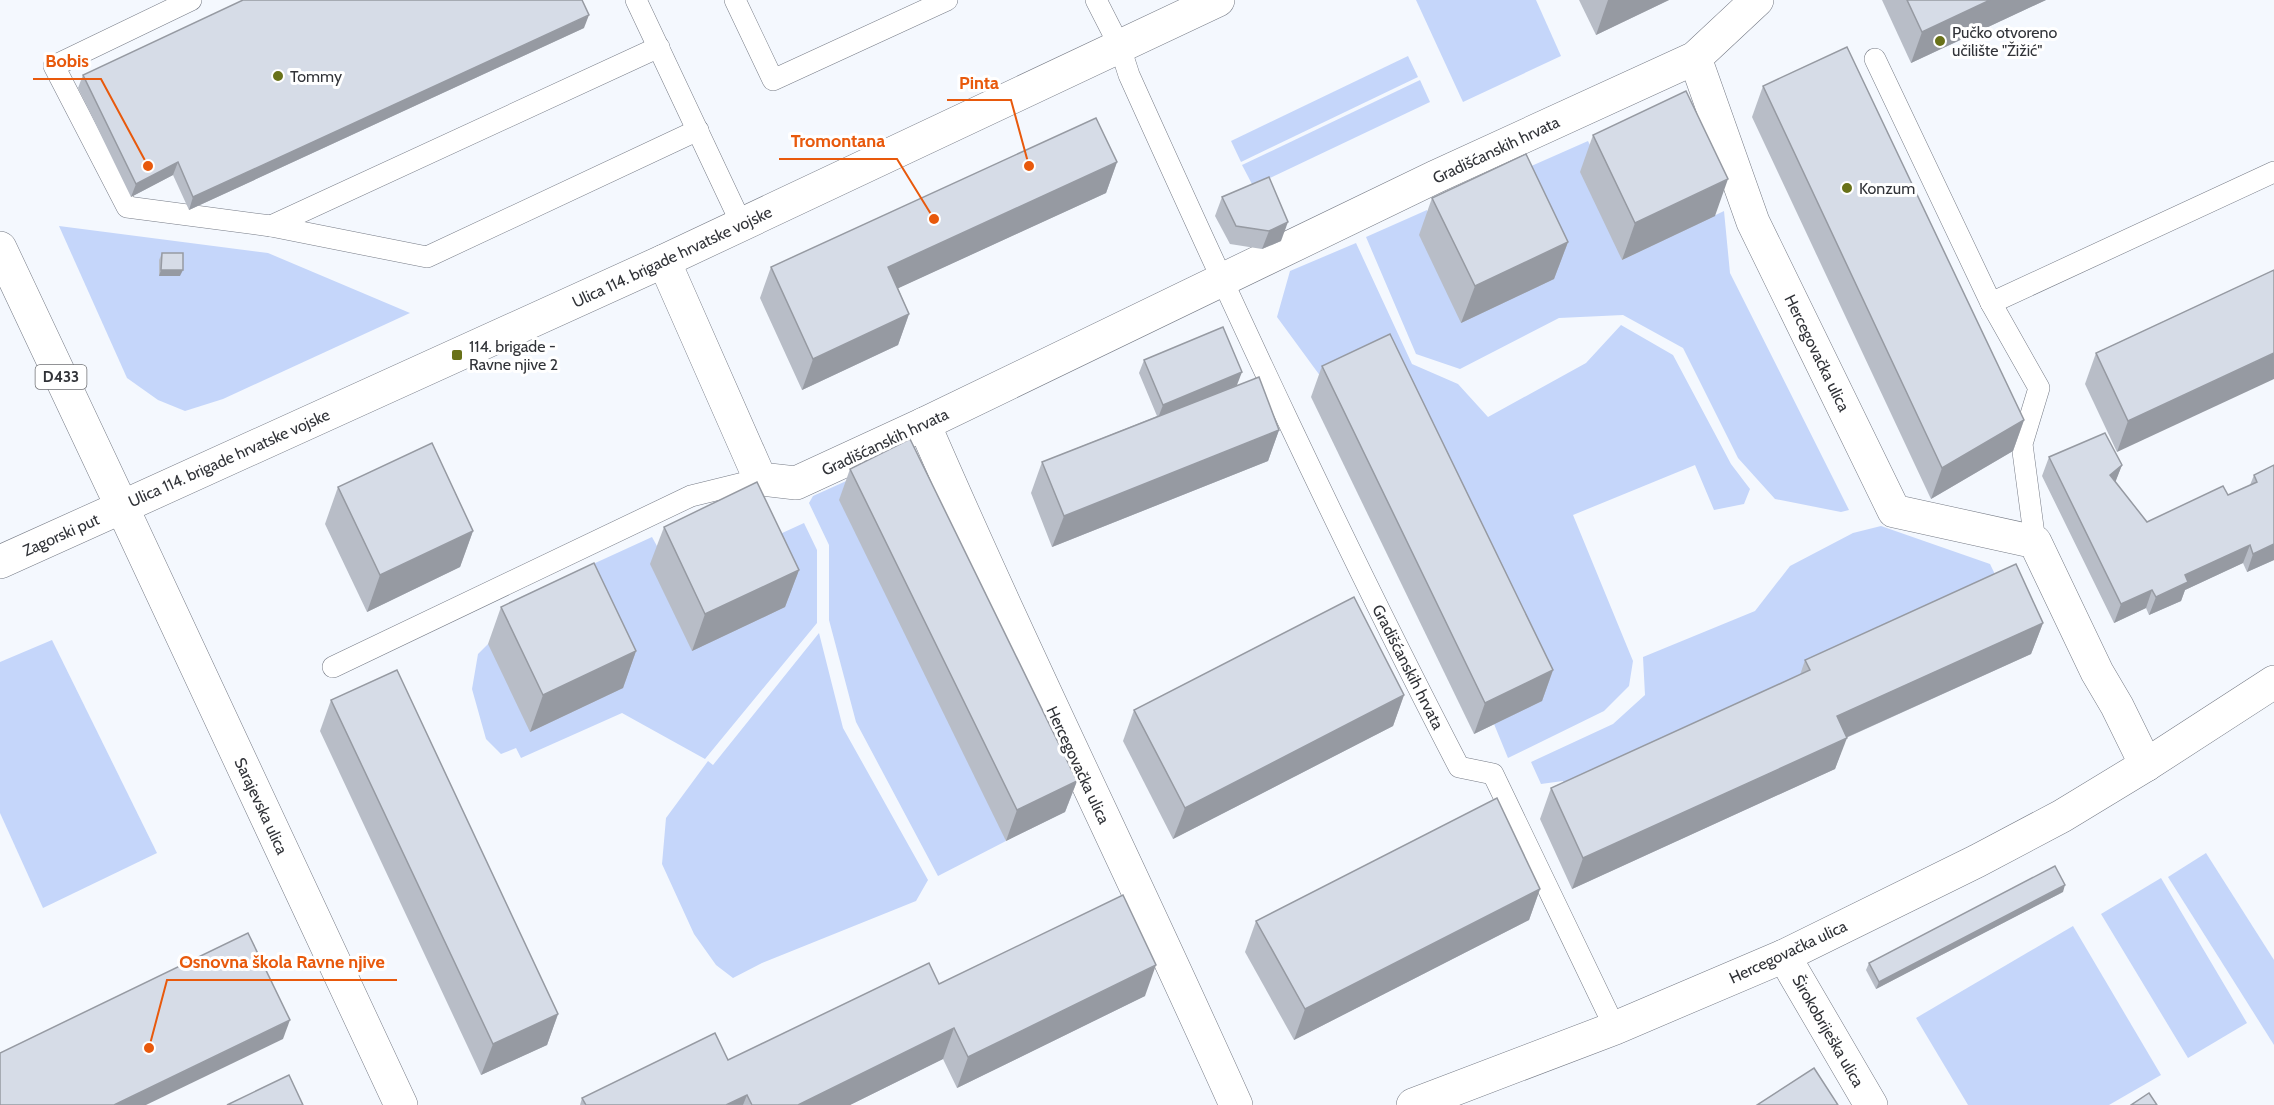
<svg xmlns="http://www.w3.org/2000/svg" width="2274" height="1105" viewBox="0 0 2274 1105" font-family="Cabin,sans-serif">
	<rect width="100%" height="100%" fill="#f4f8fe"/>
	<g fill="#c5d6fa">
		<polygon points="1416,0 1536,0 1561,56 1463,102"/>
		<polygon points="1408,56 1418,77 1241,162 1231,141"/>
		<polygon points="1420,80 1430,102 1253,186 1242,165"/>
		<polygon points="1588,141 1599,163 1622,260 1724,211 1730,273 1849,510 1841,512 1775,499 1738,458 1683,348 1623,315 1559,318 1460,369 1416,354 1366,237 1427,210 1435,228 1470,193"/>
		<polygon points="59,226 268,253 410,313 223,399 185,411 158,400 127,378"/>
		<polygon points="1356,243 1412,364 1458,384 1488,417 1586,363 1621,325 1673,355 1731,464 1750,489 1744,504 1714,510 1695,465 1573,515 1633,661 1629,686 1604,711 1508,758 1494,724 1541,701 1329,388 1277,317 1290,271"/>
		<polygon points="895,459 1006,841 938,876 856,722 829,620 829,545 809,503 813,496"/>
		<polygon points="804,523 817,550 817,623 705,759 622,713 521,758 516,748 501,754 486,739 472,689 478,654 488,644 532,623 521,597 652,537 663,557 756,545"/>
		<polygon points="1881,526 1990,564 2005,595 1571,804 1563,781 1541,784 1531,762 1613,724 1645,695 1643,657 1755,611 1790,566 1853,533"/>
		<polygon points="819,633 843,728 928,880 916,901 762,963 733,978 716,965 694,934 662,864 666,818 708,761 713,765"/>
		<polygon points="52,640 157,853 43,908 0,813 0,662"/>
		<polygon points="2206,853 2274,960 2274,1045 2168,877"/>
		<polygon points="2161,878 2247,1023 2188,1058 2101,914"/>
		<polygon points="2073,926 2161,1075 2109,1105 1968,1105 1916,1018"/>
	</g>
	<g fill="none" stroke-linecap="round" stroke-linejoin="round">
		<defs>
			<g id="lane">
				<polyline points="191,0 54,66 127,207 271,226 427,257 698,130"/>
				<polyline points="636,0 742,225"/>
				<polyline points="735,0 773,80 947,0"/>
				<path d="M 1096,0 L 1120,47 L 1129,75 C 1234,308 1341,540 1459,767 L 1493,774 L 1615,1028"/>
				<polyline points="1875,59 1991,303 2039,388 2022,444 2035,542"/>
				<polyline points="271,226 659,47"/>
				<polyline points="1991,303 2274,172"/>
				<polyline points="333,667 691,496 760,479"/>
			</g>
			<g id="street">
				<polyline points="1695,58 1753,222 1894,511 2035,542 2097,672 2117,706 2146,765"/>
				<polyline points="664,261 760,479 796,483 924,424 1435,177 1695,58 1757,0"/>
				<path d="M 924,424 C 1023,653 1134,877 1236,1105"/>
				<polyline points="1784,956 1871,1105"/>
				<polyline points="401,1105 122,507 664,261 1218,0"/>
				<polyline points="1413,1105 1615,1028 1784,956 1977,861 2062,816 2146,765 2274,682"/>
			</g>
			<polyline id="primary" points="0,248 122,507 0,562"/>
		</defs>
		<use href="#lane" stroke="#767b86" stroke-width="22"/>
		<use href="#street" stroke="#767b86" stroke-width="34"/>
		<use href="#primary" stroke="#767b86" stroke-width="34"/>
		<use href="#lane" stroke="#fff" stroke-width="21"/>
		<use href="#street" stroke="#fff" stroke-width="33"/>
		<use href="#primary" stroke="#fff" stroke-width="33"/>
	</g>
	<g fill="#b8bdc7">
		<polygon points="1579,0 1669,0 1596,35"/>
		<polygon points="1882,0 2046,0 1911,63"/>
		<polygon points="584,28 189,210 173,175 131,197 78,88 83,75"/>
		<polygon points="1763,86 2024,420 2013,451 1931,499 1752,117"/>
		<polygon points="1593,135 1715,216 1622,260 1580,172"/>
		<polygon points="1117,162 1106,193 898,288 909,314 898,345 802,390 760,298 771,267"/>
		<polygon points="1269,177 1281,241 1262,249 1230,244 1215,216 1222,197"/>
		<polygon points="1432,198 1568,242 1554,279 1461,323 1419,235"/>
		<polygon points="162,253 180,276 159,276 159,260"/>
		<polygon points="2274,270 2117,452 2085,384 2096,353"/>
		<polygon points="1144,360 1237,385 1279,430 1268,461 1052,547 1031,493 1042,462 1157,416 1139,373"/>
		<polygon points="1322,366 1553,670 1542,701 1474,734 1311,397"/>
		<polygon points="2049,457 2122,465 2115,482 2147,522 2228,495 2250,485 2254,475 2274,465 2274,560 2247,572 2243,563 2185,590 2181,601 2149,615 2146,608 2114,623 2042,476"/>
		<polygon points="850,469 1077,781 1065,812 1006,841 839,500"/>
		<polygon points="338,487 473,531 460,567 367,612 325,524"/>
		<polygon points="664,527 799,570 785,607 692,651 650,564"/>
		<polygon points="501,607 636,651 623,688 530,732 488,644"/>
		<polygon points="2043,623 2031,654 1846,738 1835,769 1572,889 1540,819 1551,788 1800,675 1805,660"/>
		<polygon points="1404,695 1393,726 1173,839 1123,741 1134,710"/>
		<polygon points="331,700 558,1014 547,1045 481,1075 320,731"/>
		<polygon points="1540,889 1529,920 1294,1040 1245,952 1256,921"/>
		<polygon points="2063,892 1876,989 1866,970 1869,963"/>
		<polygon points="939,984 1145,996 957,1088 943,1059 850,1105 580,1105 582,1098 728,1060"/>
	</g>
	<g fill="#969aa2">
		<polygon points="1608,0 1669,0 1596,35"/>
		<polygon points="1990,0 2046,0 1911,63 1922,32"/>
		<polygon points="589,15 584,28 189,210 193,197"/>
		<polygon points="178,162 173,175 131,197 136,184"/>
		<polygon points="1117,162 1106,193 877,298 888,267"/>
		<polygon points="1728,179 1715,216 1622,260 1635,223"/>
		<polygon points="1288,222 1281,241 1262,249 1269,231"/>
		<polygon points="1568,242 1554,279 1461,323 1475,286"/>
		<polygon points="161,270 183,270 180,276 159,276"/>
		<polygon points="909,314 898,345 802,390 813,359"/>
		<polygon points="2274,353 2274,379 2117,452 2128,421"/>
		<polygon points="1242,372 1237,385 1158,418 1163,405"/>
		<polygon points="2024,420 2013,451 1931,499 1942,468"/>
		<polygon points="1279,430 1268,461 1052,547 1064,516"/>
		<polygon points="2122,465 2115,483 2110,475"/>
		<polygon points="473,531 460,567 367,612 380,575"/>
		<polygon points="2274,544 2274,560 2247,572 2253,554"/>
		<polygon points="2250,545 2243,563 2185,590 2181,601 2149,615 2156,597 2185,575"/>
		<polygon points="799,570 785,607 692,651 705,614"/>
		<polygon points="2152,590 2146,608 2114,623 2121,604"/>
		<polygon points="2043,623 2031,654 1825,747 1837,716"/>
		<polygon points="636,651 623,688 530,732 543,695"/>
		<polygon points="1553,670 1542,701 1474,734 1485,703"/>
		<polygon points="1404,695 1393,726 1173,839 1185,808"/>
		<polygon points="1847,738 1835,769 1572,889 1583,858"/>
		<polygon points="1077,781 1065,812 1006,841 1017,810"/>
		<polygon points="2065,885 2063,892 1876,989 1879,982"/>
		<polygon points="1540,889 1529,920 1294,1040 1305,1009"/>
		<polygon points="1156,965 1145,996 957,1088 968,1057"/>
		<polygon points="558,1014 547,1045 481,1075 493,1044"/>
		<polygon points="290,1020 283,1039 146,1105 114,1105"/>
		<polygon points="954,1028 943,1059 850,1105 798,1105"/>
		<polygon points="747,1095 743,1105 726,1105"/>
	</g>
	<g fill="#d6dce7" stroke="#969aa2" stroke-width="1.5">
		<polygon points="243,0 582,0 589,15 193,197 178,162 136,184 83,75"/>
		<polygon points="1907,0 1990,0 1922,32"/>
		<polygon points="1847,47 2024,420 1942,468 1763,86"/>
		<polygon points="1686,91 1728,179 1635,223 1593,135"/>
		<polygon points="1096,118 1117,162 888,267 909,314 813,359 771,267"/>
		<polygon points="1526,154 1568,242 1475,286 1432,198"/>
		<polygon points="1269,177 1288,222 1269,231 1236,226 1222,197"/>
		<polygon points="162,253 183,253 183,270 161,270"/>
		<polygon points="2274,270 2274,353 2128,421 2096,353"/>
		<polygon points="1223,327 1242,372 1163,405 1144,360"/>
		<polygon points="1390,334 1553,670 1485,703 1322,366"/>
		<polygon points="1259,377 1279,430 1064,516 1042,462"/>
		<polygon points="2105,433 2122,465 2110,475 2147,522 2223,486 2228,495 2257,482 2254,475 2274,465 2274,544 2253,554 2250,545 2185,575 2188,582 2156,597 2152,590 2121,604 2049,457"/>
		<polygon points="910,439 1077,781 1017,810 850,469"/>
		<polygon points="432,443 473,531 380,575 338,487"/>
		<polygon points="757,482 799,570 705,614 664,527"/>
		<polygon points="594,563 636,651 543,695 501,607"/>
		<polygon points="2016,564 2043,623 1837,716 1847,738 1583,858 1551,788 1810,670 1805,660"/>
		<polygon points="1354,597 1404,695 1185,808 1134,710"/>
		<polygon points="397,670 558,1014 493,1044 331,700"/>
		<polygon points="1497,798 1540,889 1305,1009 1256,921"/>
		<polygon points="2055,866 2065,885 1879,982 1869,963"/>
		<polygon points="1123,895 1156,965 968,1057 954,1028 798,1105 752,1105 747,1095 726,1105 586,1105 582,1098 715,1033 728,1060 929,963 939,984"/>
		<polygon points="248,933 290,1020 114,1105 0,1105 0,1053"/>
		<polygon points="1814,1068 1838,1105 1757,1105"/>
		<polygon points="289,1075 303,1105 227,1105"/>
		<polygon points="2149,1093 2157,1105 2131,1105"/>
	</g>
	<g fill="#687118" stroke="#fff" stroke-width="2">
		<circle cx="1940" cy="41" r="6"/>
		<circle cx="278" cy="76" r="6"/>
		<circle cx="1847" cy="188" r="6"/>
		<rect x="451" y="349" width="12" height="12" rx="3"/>
	</g>
	<g text-anchor="middle" dominant-baseline="central" stroke-width="6" stroke-linejoin="round" paint-order="stroke">
		<rect fill="#fff" stroke="#6f7074" stroke-width="1.5" x="35.5" y="365" width="51" height="24" rx="4.5"/>
		<g font-size="15" font-weight="bold" fill="#313338">
			<text x="61" y="377">D433</text>
		</g>
		<g font-size="16" fill="#313338" stroke="#fff" text-anchor="start">
			<text x="1952" y="32">Pučko otvoreno<tspan x="1952" dy="18">učilište "Žižić"</tspan></text>
			<text x="290" y="76">Tommy</text>
			<text x="1859" y="188">Konzum</text>
			<text x="469" y="346">114. brigade -<tspan x="469" dy="18">Ravne njive 2</tspan></text>
		</g>
		<g font-size="16" fill="#313338" stroke="#fff">
			<text transform="translate(1496 150) rotate(-25)">Gradišćanskih hrvata</text>
			<text transform="translate(672 257) rotate(-25)">Ulica 114. brigade hrvatske vojske</text>
			<text transform="translate(1817 353) rotate(64)">Hercegovačka ulica</text>
			<text transform="translate(885 442) rotate(-25)">Gradišćanskih hrvata</text>
			<text transform="translate(229 458) rotate(-24)">Ulica 114. brigade hrvatske vojske</text>
			<text transform="translate(61 535) rotate(-24)">Zagorski put</text>
			<text transform="translate(1408 667) rotate(63)">Gradišćanskih hrvata</text>
			<text transform="translate(1078 765) rotate(65)">Hercegovačka ulica</text>
			<text transform="translate(261 806) rotate(65)">Sarajevska ulica</text>
			<text transform="translate(1788 952) rotate(-25)">Hercegovačka ulica</text>
			<text transform="translate(1828 1031) rotate(60)">Širokobriješka ulica</text>
		</g>
	</g>
	<path fill="none" stroke="#e8590c" stroke-width="2" d="M148 166L101 79H33M1029 166L1011 100H947M934 219L897 159H779M149 1048L167 980H397"/>
	<g fill="#e8590c" stroke="#fff" stroke-width="2">
		<circle cx="148" cy="166" r="6"/>
		<circle cx="1029" cy="166" r="6"/>
		<circle cx="934" cy="219" r="6"/>
		<circle cx="149" cy="1048" r="6"/>
	</g>
	<g font-size="18" text-anchor="middle" font-weight="bold" fill="#e8590c" stroke="#fff" stroke-width="6" stroke-linejoin="round" paint-order="stroke">
		<text x="67" y="67">Bobis</text>
		<text x="979" y="89">Pinta</text>
		<text x="838" y="147">Tromontana</text>
		<text x="282" y="968">Osnovna škola Ravne njive</text>
	</g>
</svg>
